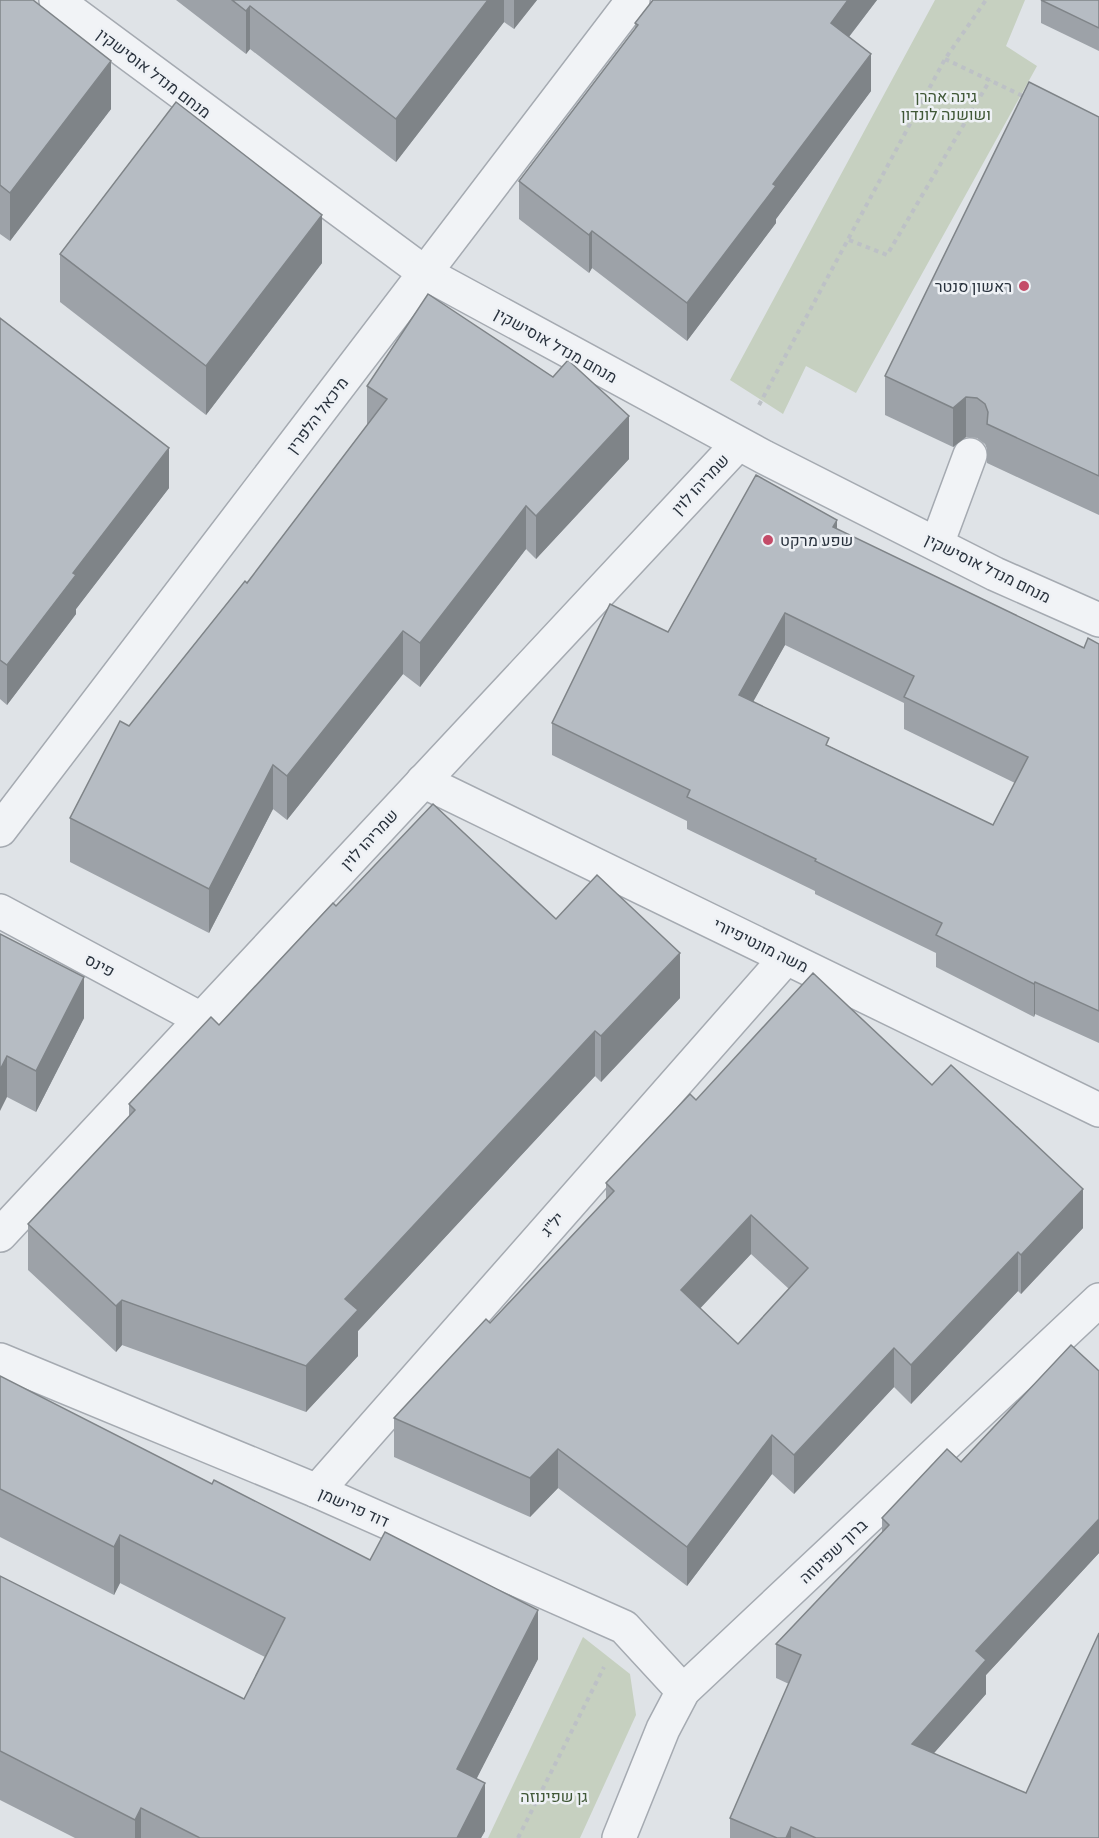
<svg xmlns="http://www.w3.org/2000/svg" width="1099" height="1838" viewBox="0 0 1099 1838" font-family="'Titillium Web',Heebo,sans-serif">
	<rect width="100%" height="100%" fill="#dfe3e7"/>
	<g fill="#c6d0c0">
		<polygon points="935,0 1025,0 1006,46 1037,66 856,393 806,366 783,414 730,380"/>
		<polygon points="583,1637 630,1674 636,1715 580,1838 488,1838"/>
	</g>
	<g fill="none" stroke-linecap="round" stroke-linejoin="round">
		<defs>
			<g id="minor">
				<polyline points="56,0 425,273 764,457 995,574 1099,620"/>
				<polyline points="937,544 970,455"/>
				<polyline points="423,781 1099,1110"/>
				<polyline points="0,830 633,0"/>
				<polyline points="0,911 201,1019"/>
				<polyline points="0,1235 738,444"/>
				<polyline points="0,1360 317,1491 624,1627 683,1691"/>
				<polyline points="317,1491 786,958"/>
				<polyline points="619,1838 663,1729 683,1691 1099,1300"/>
			</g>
		</defs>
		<use href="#minor" stroke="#a5aab1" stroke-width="36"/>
		<g stroke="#bdc1c6" stroke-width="4" stroke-dasharray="4.5 4.5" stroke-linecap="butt">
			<polyline points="945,59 1025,97"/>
			<polyline points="849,240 887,255 990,80"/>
			<polyline points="759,405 945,59 986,0"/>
			<polyline points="518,1838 604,1667"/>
		</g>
		<use href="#minor" stroke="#f1f3f6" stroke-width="33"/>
	</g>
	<g fill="#9da2a8" fill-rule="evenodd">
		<polygon points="0,0 111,109 10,241 0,234"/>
		<polygon points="176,0 537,0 514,29 504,22 396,162 250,49 246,54"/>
		<polygon points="653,0 877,0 849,37 871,91 776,219 776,223 687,341 592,268 589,273 519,219 519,181 635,29 635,23"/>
		<polygon points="1041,0 1099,0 1099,51 1041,23"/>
		<polygon points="1099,117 1099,515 987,463 987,449 985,444 977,438 966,437 953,447 885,415 885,376"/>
		<polygon points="60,254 322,263 206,415 60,302"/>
		<polygon points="0,318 169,488 76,609 76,614 7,705 0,699"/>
		<polygon points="367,386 629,459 536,559 526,549 420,687 403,674 287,820 273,809 209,933 70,862 70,818 129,726 247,583 367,425"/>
		<path d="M 837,530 L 1084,648 L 1099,644 L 1099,1043 L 1035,1014 L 1034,1017 L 936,967 L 936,953 L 815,894 L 815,891 L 687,829 L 687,821 L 552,755 L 552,723 L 668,632 ZM 785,645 L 904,703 L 904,729 L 1015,783 L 993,825 L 829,746 L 753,701 Z"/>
		<polygon points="336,906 556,919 680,998 601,1082 595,1076 358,1331 358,1356 306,1412 122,1345 116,1352 28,1270 28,1224 129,1116 129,1104 219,1025"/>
		<polygon points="0,934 84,1018 36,1112 7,1097"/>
		<path d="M 696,1100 L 1083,1228 L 1021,1294 L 1018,1291 L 911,1404 L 894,1387 L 794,1494 L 772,1474 L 687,1586 L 558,1488 L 530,1517 L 394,1457 L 394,1418 L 490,1323 L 606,1199 L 606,1183 ZM 751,1254 L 789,1289 L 738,1344 L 700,1308 Z"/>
		<polygon points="1099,1371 1099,1553 986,1675 986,1694 934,1753 1099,1838 730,1838 730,1818 789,1684 776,1678 776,1644 882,1533 882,1518 961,1462"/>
		<polygon points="0,1376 538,1659 476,1779 485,1831 481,1838 75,1838 0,1800 0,1576 244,1699 265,1657 120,1583 114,1595 0,1537"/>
	</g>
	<g fill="#7f8488">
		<polygon points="488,0 504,0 504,22 396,162 396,119"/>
		<polygon points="514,0 537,0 514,29"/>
		<polygon points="848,0 877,0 831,60 831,23"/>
		<polygon points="250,6 250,49 246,54 246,11"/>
		<polygon points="871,54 871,91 776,219 776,223 687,341 687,303 773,184"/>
		<polygon points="111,61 111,109 10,241 10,193"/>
		<polygon points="322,215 322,263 206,415 206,366"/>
		<polygon points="592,231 592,268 589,273 589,235"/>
		<polygon points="966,397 966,437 953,447 953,408"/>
		<polygon points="629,416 629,459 536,559 536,516"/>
		<polygon points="169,448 169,488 76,609 76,614 7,705 7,665 73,573"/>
		<polygon points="526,506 526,549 420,687 420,643"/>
		<polygon points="837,520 837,552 833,527"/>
		<polygon points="785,613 785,645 739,727 739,695"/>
		<polygon points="403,631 403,674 287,820 287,776"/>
		<polygon points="273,765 273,809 209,933 209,889"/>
		<polygon points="680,953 680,998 601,1082 601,1036"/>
		<polygon points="84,977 84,1018 36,1112 36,1071"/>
		<polygon points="1035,982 1035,1014 1034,1017 1034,984"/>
		<polygon points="595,1031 595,1076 358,1331 358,1356 306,1412 306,1366 345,1299"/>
		<polygon points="7,1056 7,1097 0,1111 0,1070"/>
		<polygon points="1083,1189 1083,1228 1021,1294 1021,1255"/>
		<polygon points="751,1215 751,1254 681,1329 681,1290"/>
		<polygon points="1018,1252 1018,1291 911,1404 911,1365"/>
		<polygon points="122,1300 122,1345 116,1352 116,1306"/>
		<polygon points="894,1348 894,1387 794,1494 794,1455"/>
		<polygon points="772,1435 772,1474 687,1586 687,1547"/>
		<polygon points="558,1449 558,1488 530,1517 530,1478"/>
		<polygon points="1099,1519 1099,1553 986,1675 986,1694 912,1778 912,1744 976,1651"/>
		<polygon points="120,1535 120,1583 114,1595 114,1547"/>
		<polygon points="538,1610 538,1659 457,1817 457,1769"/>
		<polygon points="485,1783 485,1831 481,1838 457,1838"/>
		<polygon points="141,1808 141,1838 135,1838 135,1820"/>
		<polygon points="791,1827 791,1838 786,1838"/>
	</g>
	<g fill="#b6bcc3" stroke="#7f8488" stroke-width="1.5" fill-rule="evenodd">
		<polygon points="0,0 33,0 111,61 10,193 0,185"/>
		<polygon points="232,0 488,0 396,119 250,6 246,11"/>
		<polygon points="653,0 848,0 831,23 871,54 773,184 776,186 687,303 592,231 589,235 519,181 638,25 635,23"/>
		<polygon points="1041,0 1099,0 1099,28"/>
		<polygon points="1029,82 1099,117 1099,476 987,424 988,412 985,404 977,398 966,397 953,408 885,376"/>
		<polygon points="176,102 322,215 206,366 60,254"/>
		<polygon points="428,294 553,377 568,360 629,416 536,516 526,506 420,643 403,631 287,776 273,765 209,889 70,818 120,721 129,726 245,581 247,583 387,399 367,386"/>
		<polygon points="0,318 169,448 73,573 76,575 7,665 0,660"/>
		<path d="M 756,475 L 837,520 L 833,527 L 1084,648 L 1088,638 L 1099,644 L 1099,1011 L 1035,982 L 1034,984 L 936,935 L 942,923 L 815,861 L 816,859 L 687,797 L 690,790 L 552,723 L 610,604 L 668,632 ZM 785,613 L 914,676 L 904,697 L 1028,757 L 993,825 L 826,745 L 829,738 L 739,695 Z"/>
		<polygon points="433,804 556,919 597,875 680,953 601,1036 595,1031 345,1299 358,1310 306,1366 122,1300 116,1306 28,1224 135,1110 129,1104 211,1017 219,1025 333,903 336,906"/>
		<polygon points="0,934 84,977 36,1071 7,1056 0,1070"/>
		<path d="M 813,973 L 932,1085 L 951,1065 L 1083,1189 L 1021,1255 L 1018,1252 L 911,1365 L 894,1348 L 794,1455 L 772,1435 L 687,1547 L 558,1449 L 530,1478 L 394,1418 L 486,1319 L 490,1323 L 614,1191 L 606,1183 L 690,1094 L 696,1100 ZM 751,1215 L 808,1268 L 738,1344 L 681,1290 Z"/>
		<polygon points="1071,1345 1099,1371 1099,1519 976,1651 986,1660 912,1744 1026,1793 1099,1633 1099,1838 816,1838 791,1827 786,1838 777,1838 730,1818 801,1655 776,1644 889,1525 882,1518 947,1449 961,1462"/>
		<polygon points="0,1376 212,1484 214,1480 370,1560 385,1532 538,1610 457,1769 485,1783 457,1838 200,1838 141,1808 135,1820 0,1751 0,1576 244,1699 285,1618 120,1535 114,1547 0,1489"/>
	</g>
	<g fill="#c44b68" stroke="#eef1f5" stroke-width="2">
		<circle cx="1024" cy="286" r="6"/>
		<circle cx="768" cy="540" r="6"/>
	</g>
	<g text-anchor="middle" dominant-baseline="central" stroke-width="5" stroke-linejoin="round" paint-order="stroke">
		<g font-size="16" fill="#29323d" stroke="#eef1f5">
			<text transform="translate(154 73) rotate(37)">מנחם מנדל אוסישקין</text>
			<text transform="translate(556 345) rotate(29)">מנחם מנדל אוסישקין</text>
			<text transform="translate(317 415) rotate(-53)">מיכאל הלפרין</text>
			<text transform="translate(700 484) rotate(-47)">שמריהו לוין</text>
			<text transform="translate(988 568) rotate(26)">מנחם מנדל אוסישקין</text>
			<text transform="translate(369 839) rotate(-47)">שמריהו לוין</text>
			<text transform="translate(761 945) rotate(26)">משה מונטיפיורי</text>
			<text transform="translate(100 965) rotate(28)">פינס</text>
			<text transform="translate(552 1224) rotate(-49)">יל"ג</text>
			<text transform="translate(354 1507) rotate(24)">דוד פרישמן</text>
			<text transform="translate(833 1551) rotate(-43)">ברוך שפינוזה</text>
		</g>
		<g font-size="16" fill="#405837" stroke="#eef1f5">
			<text x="946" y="96">גינה אהרן<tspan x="946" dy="18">ושושנה לונדון</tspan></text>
			<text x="554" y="1796">גן שפינוזה</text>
		</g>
		<g font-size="16" fill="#29323d" stroke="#eef1f5" text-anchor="end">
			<text x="1012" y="286">ראשון סנטר</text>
			<text x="780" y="540" text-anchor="start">שפע מרקט</text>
		</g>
	</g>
</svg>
